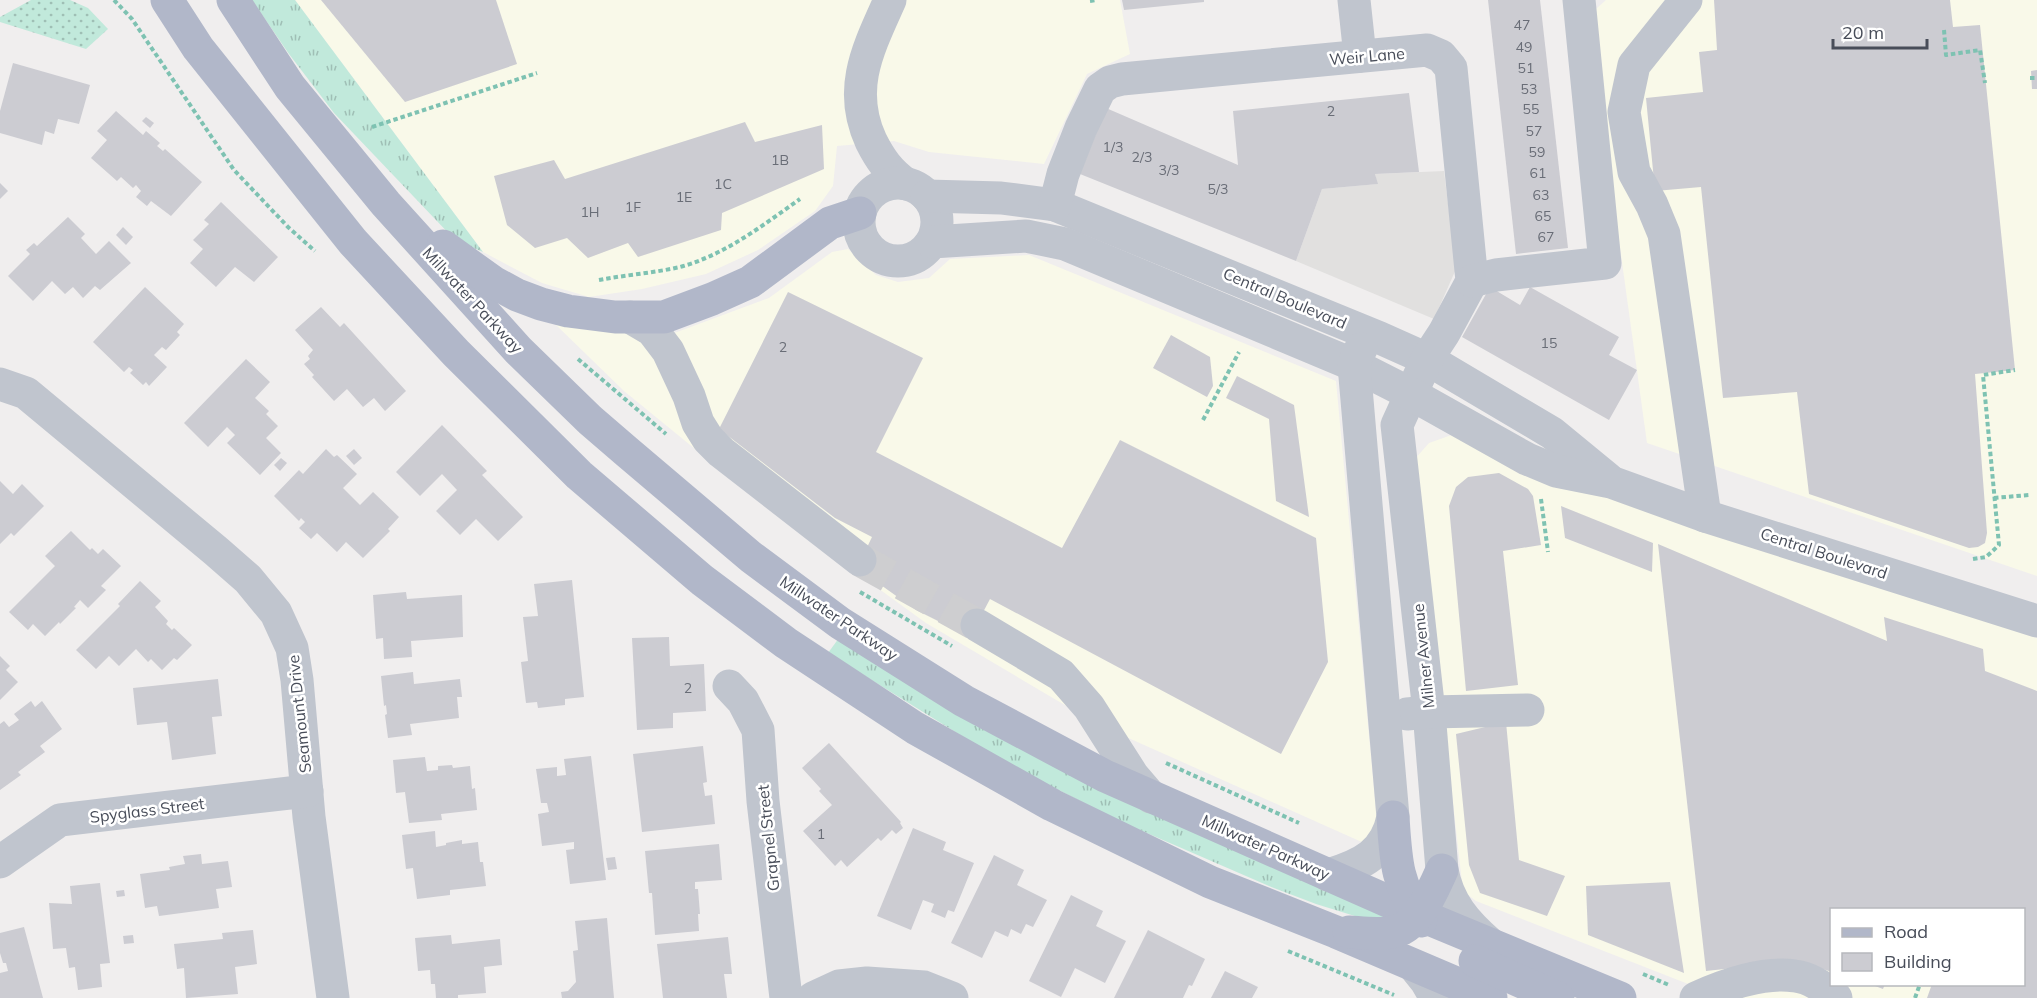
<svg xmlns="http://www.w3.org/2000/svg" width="2037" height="998" viewBox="0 0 2037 998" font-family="Mulish,sans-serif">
	<defs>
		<pattern id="grass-tufts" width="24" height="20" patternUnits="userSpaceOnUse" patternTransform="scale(1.5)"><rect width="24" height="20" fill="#c1e9db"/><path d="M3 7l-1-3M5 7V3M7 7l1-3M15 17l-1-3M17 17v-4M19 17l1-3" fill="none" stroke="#9fbfb5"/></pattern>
		<pattern id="park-dots" width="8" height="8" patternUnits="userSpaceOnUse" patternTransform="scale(1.5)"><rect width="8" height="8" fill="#c1e9db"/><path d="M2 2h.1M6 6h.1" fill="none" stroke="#9fbfb5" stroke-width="1.8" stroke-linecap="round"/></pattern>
	</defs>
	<rect width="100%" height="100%" fill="#f0eeee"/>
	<g fill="#f9f9e9" fill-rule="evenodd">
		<polygon points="295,0 1120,0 1130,54 1087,74 1044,164 929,152 894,141 837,146 833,186 815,211 758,250 706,274 642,289 589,297 542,283 483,252"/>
		<polygon points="1606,0 2037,0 2037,576 1647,443 1588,16"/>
		<polygon points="848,249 876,275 898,282 929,278 950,259 1029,255 1336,381 1377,821 1364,843 1097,724 926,623 766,507 624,391 552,321 669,335 769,298 832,252"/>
		<path d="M 1460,432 L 1486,449 L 2037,638 L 2037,998 L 1724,998 L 1476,901 L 1463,891 L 1414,460 L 1429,443 ZM 1832,910 L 2024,910 L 2024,984 L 1832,984 Z"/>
	</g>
	<polygon fill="#e1e0df" points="1444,171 1456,269 1434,319 1296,261 1322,189 1377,184 1375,174"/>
	<g fill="url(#grass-tufts)">
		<polygon points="252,0 295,0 483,252 455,240 334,113 289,54"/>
		<polygon points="839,638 1394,921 1371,921 1316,904 1269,886 1126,824 1007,764 828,653"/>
	</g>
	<polygon fill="url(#park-dots)" points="31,0 70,0 88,8 108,29 86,49 0,22 0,17"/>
	<g fill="#ccccd2">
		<polygon points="321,0 496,0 517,64 405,102"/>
		<polygon points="1122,0 1204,0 1204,2 1124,10"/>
		<polygon points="1488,0 1540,0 1568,248 1516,254"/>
		<polygon points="1714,0 1950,0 1953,27 1980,25 2015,370 1975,374 1987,533 1985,543 1978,547 1969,548 1809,494 1797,392 1723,398 1701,187 1655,191 1646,98 1703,92 1699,52 1717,50"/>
		<polygon points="13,63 90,85 79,124 58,119 54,134 45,131 42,145 0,133 0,111"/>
		<polygon points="2037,70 2037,89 2032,89 2031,71"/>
		<polygon points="1409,93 1419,172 1375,174 1378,184 1322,189 1296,261 1080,174 1106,108 1238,165 1233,111"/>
		<polygon points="116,111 143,135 146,131 160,143 157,146 163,151 165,149 202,182 171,216 151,201 147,206 136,197 141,191 136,185 133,188 121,177 117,181 91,158 107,140 97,131"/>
		<polygon points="146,117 154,123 150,128 142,121"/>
		<polygon points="745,122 755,142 822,125 824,169 722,213 721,230 638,257 628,243 588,258 567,238 535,248 507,225 494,176 554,160 565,179"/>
		<polygon points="0,183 8,191 0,199"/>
		<polygon points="221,202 278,257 254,282 235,267 216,287 190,263 203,249 193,240 209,224 204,220"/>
		<polygon points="68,217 85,234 81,238 96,254 109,241 131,263 100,290 95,286 83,298 73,287 65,294 52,281 33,301 8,276 30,254 26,250 34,243 37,246"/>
		<polygon points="123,227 133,237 126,245 116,235"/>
		<polygon points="145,287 184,324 177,332 180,335 166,350 162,347 154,355 167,367 149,386 146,382 143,385 130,373 133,370 129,367 124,372 93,342"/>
		<polygon points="1490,287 1520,305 1530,287 1619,337 1609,355 1637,370 1609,420 1462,337"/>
		<polygon points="788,292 923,358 876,452 1062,548 1120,440 1316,538 1328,662 1281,754 990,599 970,637 916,610 857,568 872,537 835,518 719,429"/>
		<polygon points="321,307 340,327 344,323 406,391 385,411 374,398 363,407 347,389 334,401 312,377 314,375 304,364 310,359 308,356 313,350 295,330"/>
		<polygon points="1171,335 1210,357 1213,386 1207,397 1153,368"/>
		<polygon points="246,359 270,382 255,398 269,411 266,414 278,426 266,438 281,453 260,475 227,443 235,435 227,427 208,447 184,423"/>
		<polygon points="1237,376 1294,405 1309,517 1276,501 1269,419 1226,398"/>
		<polygon points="442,425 487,471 482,475 523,517 498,541 476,519 460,535 436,511 457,490 442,474 420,496 396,472"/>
		<polygon points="326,449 334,457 337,455 357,474 343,488 360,505 373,492 399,517 388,529 390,531 363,558 346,542 337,552 317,533 311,539 299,528 305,522 301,518 299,521 274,496 299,470 303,474"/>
		<polygon points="354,449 362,458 354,465 346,456"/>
		<polygon points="281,458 287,463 280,471 274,465"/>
		<polygon points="1499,473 1528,489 1533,496 1541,545 1503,551 1518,685 1466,691 1449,506 1456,487 1468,477"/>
		<polygon points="0,481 13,494 22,484 44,506 14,536 11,533 0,544"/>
		<polygon points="1561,506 1653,543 1652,572 1565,538"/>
		<polygon points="71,531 90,550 92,548 98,554 103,549 121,566 101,586 106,590 88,608 80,600 74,607 76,608 60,624 59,622 45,636 33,624 28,630 9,612 55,566 45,556"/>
		<polygon points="1658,544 1887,641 1884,617 1983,649 1985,671 2037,691 2037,998 1927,998 1932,984 2024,984 2024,910 1832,910 1832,972 1798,961 1706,971"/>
		<polygon points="572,580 584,697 565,699 565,705 538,708 537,702 526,703 521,662 528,661 523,617 538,616 534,584"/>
		<polygon points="140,581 161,601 155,607 168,621 166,624 172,630 174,628 192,645 177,660 174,658 162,670 151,659 148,662 136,649 119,666 109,656 96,669 76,650 120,606 118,604"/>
		<polygon points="406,592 407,599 462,595 463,637 411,641 412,657 384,659 383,638 376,639 373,595"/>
		<polygon points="669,637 670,666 704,664 706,711 673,713 673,728 637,730 632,638"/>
		<polygon points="0,656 10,666 6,670 18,682 0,700"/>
		<polygon points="413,672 414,684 460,679 462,697 457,697 459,718 410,724 412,735 388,738 385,715 387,714 386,705 384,706 381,676"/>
		<polygon points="218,679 222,716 212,717 216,754 172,760 167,722 137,725 133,688"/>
		<polygon points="31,701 35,707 42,701 62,729 40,746 45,752 18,772 21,775 0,790 0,724 4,721 9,727 19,720 14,714"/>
		<polygon points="1506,722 1519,860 1565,876 1547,916 1480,893 1469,865 1456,734"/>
		<polygon points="829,743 901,822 900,823 903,828 896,834 892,830 881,841 878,838 847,867 841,860 835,866 803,831 832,805 819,791 821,789 802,768"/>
		<polygon points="703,746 707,782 703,783 705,796 712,795 715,824 642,832 633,754"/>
		<polygon points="591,756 606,880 570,884 566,850 574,849 574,842 542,846 538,814 549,812 547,803 541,803 536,769 557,767 557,776 566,775 564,759"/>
		<polygon points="425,757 427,771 438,770 438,766 452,765 453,768 470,766 472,789 475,788 477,810 441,814 442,820 409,823 405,792 396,793 393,760"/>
		<polygon points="913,828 946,842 943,850 974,863 954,912 948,910 945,918 931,912 934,904 923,900 911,930 877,916"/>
		<polygon points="435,831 436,847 446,845 446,843 462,840 462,844 478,842 480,862 483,862 486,886 450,890 450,895 417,899 413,868 406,869 402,835"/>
		<polygon points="719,844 722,880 695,882 695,889 698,889 700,914 698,914 699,931 655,935 652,893 649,893 645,851"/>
		<polygon points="201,854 202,864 228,861 232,887 216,889 219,908 159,916 157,906 145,908 140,874 170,870 169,867 185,864 183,856"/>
		<polygon points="994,855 1024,870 1017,885 1047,900 1033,927 1026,924 1021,934 1011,929 1008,937 995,931 982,958 951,943"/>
		<polygon points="615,857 617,869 608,870 606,858"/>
		<polygon points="1670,882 1684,973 1588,935 1586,886"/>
		<polygon points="100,883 110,963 100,964 102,987 78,990 75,967 69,968 66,948 53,949 49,903 72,904 70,886"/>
		<polygon points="124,890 125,896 117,897 116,891"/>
		<polygon points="1071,895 1103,911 1096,926 1126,941 1105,983 1075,968 1061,997 1029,981"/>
		<polygon points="607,918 614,998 562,998 561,992 568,991 576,982 573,951 578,950 575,921"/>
		<polygon points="24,927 43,998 0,998 0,973 8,971 6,963 3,963 0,953 0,933"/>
		<polygon points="253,930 257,964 235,967 238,994 186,998 184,968 177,969 174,944 223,939 222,933"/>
		<polygon points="1148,930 1205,959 1192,986 1189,985 1183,998 1114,998"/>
		<polygon points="133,935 134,943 124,944 123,936"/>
		<polygon points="451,935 452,944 500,939 502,965 484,967 486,993 458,995 458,998 436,998 435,984 431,984 430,970 418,971 415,938"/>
		<polygon points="728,937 732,974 724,974 727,998 663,998 657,944"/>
		<polygon points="1225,971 1258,987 1252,998 1211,998"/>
		<polygon points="1870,984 1885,984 1883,989"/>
	</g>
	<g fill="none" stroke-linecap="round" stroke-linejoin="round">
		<polyline stroke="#ceced0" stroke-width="33" stroke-dasharray="33 16" stroke-linecap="butt" points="860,560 977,625"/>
		<g stroke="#7ec2b2" stroke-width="4" stroke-dasharray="4.5 3" stroke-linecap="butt">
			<polyline points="114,0 132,19 234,170 288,227 315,251"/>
			<polyline points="1090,1 1097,0"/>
			<polyline points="1944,30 1946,55 1980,50 1985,83"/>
			<polyline points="2030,78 2037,78"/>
			<polyline points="372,127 537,73"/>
			<path d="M 599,280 C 625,275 654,273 680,267 C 725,255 763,225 800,199"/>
			<polyline points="578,359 666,434"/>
			<polyline points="1203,420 1239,352"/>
			<polyline points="1994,498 2029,495"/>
			<polyline points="1541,499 1548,552"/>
			<polyline points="1973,559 1986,557 1999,545 1983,375 2015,370"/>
			<polyline points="860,592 952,646"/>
			<polyline points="1166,763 1299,823"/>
			<polyline points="1288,951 1394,995"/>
			<polyline points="1643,974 1669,985"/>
			<polyline points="1915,998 1920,984"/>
		</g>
		<g stroke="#c0c5ce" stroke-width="33">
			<path d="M 890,0 C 868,49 847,89 871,141 C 880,159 889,172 906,184"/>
			<polyline points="1354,0 1360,56"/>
			<polyline points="1686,0 1634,65 1624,112 1634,172 1652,205 1664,234 1705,516"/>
			<circle cx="898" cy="222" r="39"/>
			<polyline points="927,196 1001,198 1055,205 1380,338 1427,359 1552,433 1608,479"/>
			<path d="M 1055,205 L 1063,174 L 1081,128 L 1100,89 L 1110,82 L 1122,79 L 1427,50 L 1441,56 L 1451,68 L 1472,281 L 1444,333 L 1427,359 L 1397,425 L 1429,712 L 1442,870 C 1448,903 1466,923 1490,944"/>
			<polyline points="932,242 1026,236 1065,244 1354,365 1411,394 1527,459 1556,471 1611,482 1705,516 2037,621"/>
			<polyline points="1472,281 1496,275 1605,263 1579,0"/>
			<polyline points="630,317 652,330 668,351 689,396 698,423 708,439 721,452 860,560"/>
			<polyline points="0,384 26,393 216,551 248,579 276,613 292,648 297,680 309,817 333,998"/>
			<polyline points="977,625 1061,675 1089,707 1133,776 1151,797"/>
			<polyline points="729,686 743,701 758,730 763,801 786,998"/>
			<polyline points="1407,714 1429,712 1528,710"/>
			<polyline points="0,862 60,820 307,791"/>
			<path d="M 1328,875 C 1362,865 1386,853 1393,817 L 1354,365 L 1357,355 L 1361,349"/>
			<polyline points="1414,966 1426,981 1436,998"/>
			<polyline points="813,998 839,986 867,983 924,987 952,998"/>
			<path d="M 1696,998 C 1724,985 1765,971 1795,976 C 1811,978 1825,988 1836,998"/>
		</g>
		<g stroke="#b1b7c9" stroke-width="33">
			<polyline points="167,0 198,48 353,242 456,353 579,475 702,580 786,643 915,728 1052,805 1210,882 1336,932 1491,998"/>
			<polyline points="233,0 290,87 386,204 518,350 590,420 626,451 751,557 840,623 964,701 1105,776 1417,914 1620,998"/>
			<polyline points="443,246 493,282 517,295 541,304 568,311 615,317 664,317 712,299 750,282 830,223 860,213"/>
			<path d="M 1393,817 C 1396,862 1396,881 1421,921"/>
			<path d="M 1349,932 C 1366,933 1386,936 1402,929 C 1420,920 1434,888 1442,870"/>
			<polyline points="1475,961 1558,998"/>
		</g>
	</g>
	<g text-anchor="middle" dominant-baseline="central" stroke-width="5" stroke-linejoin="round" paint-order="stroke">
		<g font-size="14" fill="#696d77">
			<text x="1522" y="25">47</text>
			<text x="1524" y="47">49</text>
			<text x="1526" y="68">51</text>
			<text x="1529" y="89">53</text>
			<text x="1531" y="109">55</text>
			<text x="1331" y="111">2</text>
			<text x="1534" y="131">57</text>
			<text x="1113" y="147">1/3</text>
			<text x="1537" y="152">59</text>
			<text x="1142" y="157">2/3</text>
			<text x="780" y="160">1B</text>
			<text x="1169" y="170">3/3</text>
			<text x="1538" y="173">61</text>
			<text x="723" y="184">1C</text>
			<text x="1218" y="189">5/3</text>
			<text x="1541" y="195">63</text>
			<text x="684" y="197">1E</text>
			<text x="633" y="207">1F</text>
			<text x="590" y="212">1H</text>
			<text x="1543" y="216">65</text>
			<text x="1546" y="237">67</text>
			<text x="1549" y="343">15</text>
			<text x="783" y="347">2</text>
			<text x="688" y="688">2</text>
			<text x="821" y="834">1</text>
		</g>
		<g font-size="16" fill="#484d59" stroke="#fff">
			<text transform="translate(1367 56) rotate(-5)">Weir Lane</text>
			<text transform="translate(1285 298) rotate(23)">Central Boulevard</text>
			<text transform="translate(473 300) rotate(47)">Millwater Parkway</text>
			<text transform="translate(1824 553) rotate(18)">Central Boulevard</text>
			<text transform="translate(839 618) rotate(34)">Millwater Parkway</text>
			<text transform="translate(1423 656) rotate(-96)">Milner Avenue</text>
			<text transform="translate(299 714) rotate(-96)">Seamount Drive</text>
			<text transform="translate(147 810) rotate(-7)">Spyglass Street</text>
			<text transform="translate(768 838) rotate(-96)">Grapnel Street</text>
			<text transform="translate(1266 847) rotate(24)">Millwater Parkway</text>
		</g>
	</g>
	<rect x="1830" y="908" width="195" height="78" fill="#ffffff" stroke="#b6b8bd" stroke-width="1.5"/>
	<rect x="1842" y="928" width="30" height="9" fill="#b1b7c9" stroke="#b6b8bd" stroke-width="1.5"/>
	<text x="1884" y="938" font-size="18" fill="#484d59">Road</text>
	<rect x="1842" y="953" width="30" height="18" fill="#ccccd2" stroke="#b6b8bd" stroke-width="1.5"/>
	<text x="1884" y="968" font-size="18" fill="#484d59">Building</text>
	<path d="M1833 39v9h94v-9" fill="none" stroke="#484d59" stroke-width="3"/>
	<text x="1842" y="39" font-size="18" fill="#484d59" stroke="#ffffff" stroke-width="4.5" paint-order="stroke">20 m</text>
</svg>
